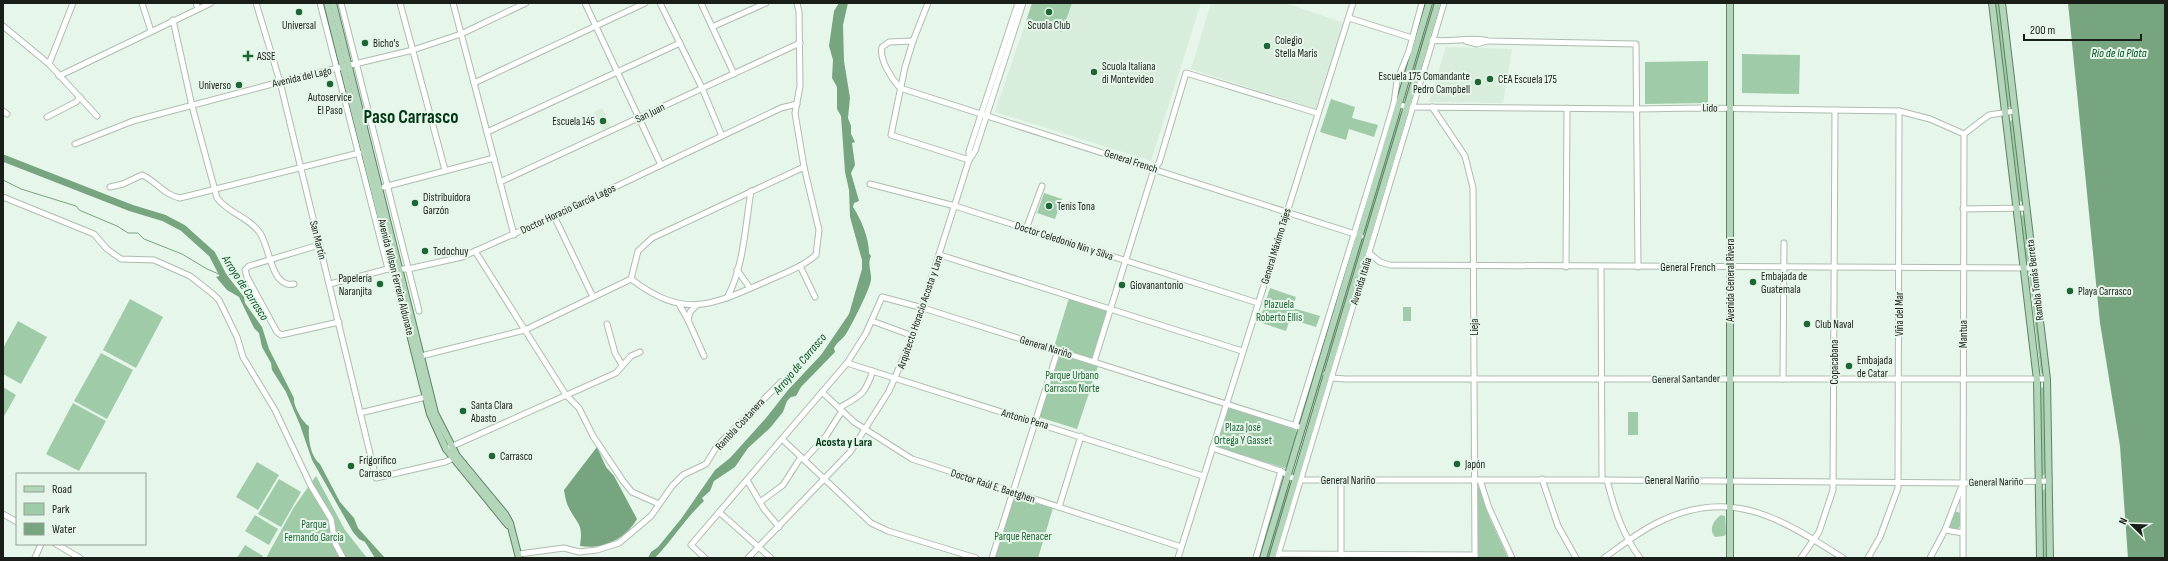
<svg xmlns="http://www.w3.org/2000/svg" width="2168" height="561" viewBox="0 0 2168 561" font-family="'Sofia Sans Condensed',sans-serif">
	<rect width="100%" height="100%" fill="#e7f6ea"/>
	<g fill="#d8eddb">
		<polygon points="1072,3 1201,3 1151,161 995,112 1026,21 1062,32"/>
		<polygon points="1211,3 1285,3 1344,23 1316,109 1191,69"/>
		<polygon points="1446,47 1512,49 1503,103 1429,102"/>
		<polygon points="602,108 611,127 603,130 594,112"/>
	</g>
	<g fill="#a0cba8">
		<polygon points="1032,3 1072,3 1062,32 1026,21"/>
		<polygon points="1433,3 1436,3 1407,99 1405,99"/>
		<polygon points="1995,3 2000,3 2012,106 2009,107 2007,106"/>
		<polygon points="1742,54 1800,55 1799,94 1742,93"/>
		<polygon points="1708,61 1708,103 1645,104 1645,62"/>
		<polygon points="1331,99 1355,107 1352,118 1378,125 1374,137 1349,129 1346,140 1320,132"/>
		<polygon points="1400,113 1402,115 1297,458 1296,458"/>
		<polygon points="2011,120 2014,120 2023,201 2021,202 2019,200 2010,122"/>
		<polygon points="1044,193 1062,199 1055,219 1037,213"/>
		<polygon points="2022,215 2025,216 2030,260 2028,262 2026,260 2021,217"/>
		<polygon points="2029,275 2032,276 2044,372 2041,374"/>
		<polygon points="1270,288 1296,297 1293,308 1320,316 1316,327 1290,319 1286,331 1259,322"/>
		<polygon points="1069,298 1106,311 1107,314 1092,358 1087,358 1054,347"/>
		<polygon points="130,299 163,317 136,368 103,350"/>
		<rect x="1403" y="307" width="8" height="14"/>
		<polygon points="18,321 47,337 21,384 3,374 3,348"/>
		<polygon points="101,353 133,370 107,419 74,401"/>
		<polygon points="1063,355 1098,366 1077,429 1039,417 1057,359 1058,356"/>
		<polygon points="3,387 16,395 3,418"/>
		<polygon points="2042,387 2045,389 2045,473 2043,476 2041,474 2040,389"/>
		<polygon points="73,403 106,421 79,471 46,454"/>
		<polygon points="1230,408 1295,429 1298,434 1287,467 1284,468 1217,447 1227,410"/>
		<rect x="1628" y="412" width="10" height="23"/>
		<polygon points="257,462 279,475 258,510 236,497"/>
		<polygon points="316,476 345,530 367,558 266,558 294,507"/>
		<polygon points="279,479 301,492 281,527 258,514"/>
		<polygon points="1288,482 1291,482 1291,485 1269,558 1265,558"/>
		<polygon points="1477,486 1481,490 1490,519 1508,558 1475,558"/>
		<polygon points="2045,489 2046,491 2046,558 2042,558 2042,491"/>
		<polygon points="1014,497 1053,508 1038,558 994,558"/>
		<polygon points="1955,511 1960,513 1960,526 1957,530 1949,527"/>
		<polygon points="255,515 278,529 269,545 245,531"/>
		<path d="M 1721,515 L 1725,516 L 1726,534 L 1724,536 L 1715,537 C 1708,529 1714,520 1721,515 Z"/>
		<polygon points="245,545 263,556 262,558 237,558"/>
	</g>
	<g fill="#77a580">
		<path d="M 839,3 L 848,3 L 843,25 L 844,61 L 850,98 L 848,118 L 851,126 L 851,134 L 855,142 L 852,143 L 855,165 L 851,173 L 859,201 L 854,203 L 853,207 C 861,219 869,238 869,253 L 871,256 C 867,265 872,272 871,280 C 870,289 851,326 846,334 C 843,339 837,342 834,348 L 835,352 L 801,387 L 796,396 L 791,397 L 787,401 L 783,412 L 770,428 L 748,448 L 735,467 L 714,481 L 710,491 L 702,498 L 704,501 C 685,519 673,539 655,558 L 648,558 L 651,552 L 658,547 L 681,519 L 715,470 L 730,458 L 766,418 L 788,390 L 821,355 L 849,314 L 862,269 L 862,260 L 850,217 L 849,190 L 845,172 L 841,116 L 837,109 L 837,87 L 832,78 L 833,60 L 829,46 L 834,11 Z"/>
		<polygon points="2068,3 2165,3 2165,558 2128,558 2120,446 2100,323"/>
		<path d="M 226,274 L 244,297 L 245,303 L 262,327 L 269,349 L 294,398 C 293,405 302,422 309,426 C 308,438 310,456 320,464 L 340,502 L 354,518 L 358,528 L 385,558 L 375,558 L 365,542 L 359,539 L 353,532 L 312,460 L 300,425 L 286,392 L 272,370 L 271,363 L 262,347 L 259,333 L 254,328 L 239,297 L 227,290 L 216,277 Z"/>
		<path d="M 597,447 L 606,467 L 614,476 L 637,519 C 625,539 603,550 580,546 C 583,523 579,527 569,508 C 566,503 565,496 564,490 Z"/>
	</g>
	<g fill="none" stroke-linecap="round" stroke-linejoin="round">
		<polyline stroke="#77a580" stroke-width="1" points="3,180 21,189 76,206 79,210 117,226 128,233 138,233 144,239 182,254 207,269 221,275"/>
		<polyline stroke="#77a580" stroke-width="7" points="3,158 131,208 164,218 183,228 212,254 227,283"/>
		<defs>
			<g id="minor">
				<polyline points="142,3 151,31"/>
				<polyline points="196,3 198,9"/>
				<polyline points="256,3 280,82 376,478 445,462 456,457"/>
				<polyline points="320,3 388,269"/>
				<polyline points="341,3 419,311"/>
				<polyline points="400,3 445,170"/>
				<polyline points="453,3 514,235"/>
				<polyline points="585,3 661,165"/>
				<polyline points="660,3 702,88 722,136"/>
				<polyline points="701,3 734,74"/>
				<polyline points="928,3 913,41 905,67 891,135 969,160"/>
				<polyline points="1349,18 1412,38"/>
				<path d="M 173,20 L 192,106 L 217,198 C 228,213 249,217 260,233 C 270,247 271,289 294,284"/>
				<polyline points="3,26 49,64 97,116"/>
				<polyline points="712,27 766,3"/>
				<path d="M 1431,40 C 1449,43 1473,36 1488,41 L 1636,44 L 1638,267"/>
				<path d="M 913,41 L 889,42 L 882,47 C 879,60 892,79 900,88 L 1361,236"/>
				<polyline points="1466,41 1477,44 1487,41"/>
				<polyline points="49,64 73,3"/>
				<polyline points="59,76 211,3"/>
				<polyline points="474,83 645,3"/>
				<polyline points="1394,103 1407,107 1637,109 1700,108 1899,111 1930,119 1964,134 1989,115 2015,111"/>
				<polyline points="1432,107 1465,156 1473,188 1475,558"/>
				<polyline points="3,111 7,114"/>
				<polyline points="47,117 76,102 80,97"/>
				<polyline points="487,132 680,43"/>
				<polyline points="75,144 133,121 280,82 413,50 461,34 526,3"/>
				<polyline points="969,160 969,151 1018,3"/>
				<polyline points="500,182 800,43"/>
				<polyline points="870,184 955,206 1258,303"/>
				<path d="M 110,187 L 123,184 L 142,175 C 156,181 164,195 180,198 L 359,153"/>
				<polyline points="384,187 494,158"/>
				<polyline points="3,197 94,234 107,249 121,259 154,260 190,276 213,294 219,300 237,337 243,357 275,410 311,486 331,519 335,543 343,558"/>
				<polyline points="1963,209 2027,208"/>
				<polyline points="554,216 593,297"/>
				<polyline points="1026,229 1042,186"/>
				<polyline points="319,245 249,266 245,270 247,277 277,332 281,335 339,322"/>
				<polyline points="475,251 566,395 579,408 593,436 623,481 632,492 659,504"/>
				<polyline points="1369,253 1380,262 1390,265 2034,268"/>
				<polyline points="940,255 1242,351"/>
				<polyline points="800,266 815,297"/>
				<polyline points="1566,267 1567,108"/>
				<polyline points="1601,267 1602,480"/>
				<polyline points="737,270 750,288"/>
				<path d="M 631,279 C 684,319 710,306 765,282 C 782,274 801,268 816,255 L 819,230 L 804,167 L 795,113 L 800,86 L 799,12 L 797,3"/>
				<polyline points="631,279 638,251 652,238 804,167"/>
				<polyline points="330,284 388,269 408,269 462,257 554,216 781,108 797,104"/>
				<path d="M 727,298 C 744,266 745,227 751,191"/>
				<polyline points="679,304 688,320 704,356"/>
				<polyline points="688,320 690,312 696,306"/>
				<polyline points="872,321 913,336"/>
				<polyline points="607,324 615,353 622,365"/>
				<polyline points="421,356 525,330 631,279"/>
				<polyline points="1094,362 1154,169 1159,163 1186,73 1317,113"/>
				<polyline points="847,363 1203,476"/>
				<polyline points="1326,374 1331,378 1346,379 2047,379"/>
				<polyline points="1783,379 1784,243"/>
				<polyline points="822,392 854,422 912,459 1181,547"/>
				<path d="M 839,408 C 861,395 864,396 873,371"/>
				<polyline points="360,413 426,397"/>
				<polyline points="1295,426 1385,134 1394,103 1397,81 1409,51 1422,3"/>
				<polyline points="782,439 871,523 888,531 976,558"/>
				<polyline points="1212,448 1281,471 1290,477 1300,480 1602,480 1963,483 2049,481"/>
				<polyline points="446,449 616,373 631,356 640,352"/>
				<polyline points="804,460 826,436 842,411"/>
				<polyline points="1542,479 1558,526 1576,558"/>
				<polyline points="747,480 764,509 779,527"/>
				<polyline points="1341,480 1341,558"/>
				<polyline points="1480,480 1489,508 1512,558"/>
				<path d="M 1607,480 C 1614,508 1622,534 1640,558"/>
				<polyline points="760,502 783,485 801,457"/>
				<polyline points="1059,507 1081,436"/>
				<polyline points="719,512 771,558"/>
				<polyline points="3,514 17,522"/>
				<polyline points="1945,530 1963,533 1963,558"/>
				<polyline points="1963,533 1964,134"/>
				<polyline points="56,544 80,558"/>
				<polyline points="519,554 564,548 579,552 597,550 619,543 651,516 672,486 683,475 706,464 717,446 781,382"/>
				<polyline points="1279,554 1475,555"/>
				<polyline points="35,558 41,544"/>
				<polyline points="705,558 691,545 847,363 866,333 882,297 923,308 1302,428"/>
				<polyline points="748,558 851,451 889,391 913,336 969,160 975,151 1023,3"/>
				<polyline points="992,558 1058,350"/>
				<polyline points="1178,558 1353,3"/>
				<polyline points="1256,558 1281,471"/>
				<polyline points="1277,558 1444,3"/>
				<path d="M 1604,558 C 1621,546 1637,533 1655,524 C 1729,485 1780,518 1843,558"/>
				<polyline points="1801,558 1819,532 1833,490 1835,110"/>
				<polyline points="1868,558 1880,537 1898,488 1899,111"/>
				<polyline points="1930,558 1945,530 1961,488"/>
			</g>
			<g id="major">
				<polyline points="327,3 430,414 446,449 508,525"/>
				<polyline points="333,3 435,413 457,456 505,514 510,523 519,558"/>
				<polyline points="1992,3 2037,380 2040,558"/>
				<polyline points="2002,3 2047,379 2050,558"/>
				<polyline points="1263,558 1429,3"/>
				<polyline points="1272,558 1438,3"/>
				<polyline points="1730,558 1730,3"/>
			</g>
		</defs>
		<use href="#minor" stroke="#aebcb0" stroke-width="7"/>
		<use href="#major" stroke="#5c8364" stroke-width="8"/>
		<use href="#minor" stroke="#fff" stroke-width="5"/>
		<use href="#major" stroke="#b3d6ba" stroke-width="6"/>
	</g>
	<g fill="#1d6735" stroke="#e7f6ea" stroke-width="1.5">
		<circle cx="299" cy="12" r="4"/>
		<circle cx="1049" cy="12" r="4"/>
		<circle cx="365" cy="43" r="4"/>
		<circle cx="1267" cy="46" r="4"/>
		<path d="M246 50h4v4h4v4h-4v4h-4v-4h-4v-4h4z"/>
		<circle cx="1094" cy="72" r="4"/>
		<circle cx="1490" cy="79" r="4"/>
		<circle cx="1478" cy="82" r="4"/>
		<circle cx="330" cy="84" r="4"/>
		<circle cx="239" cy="85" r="4"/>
		<circle cx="603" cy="121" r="4"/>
		<circle cx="415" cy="203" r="4"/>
		<circle cx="1049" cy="206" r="4"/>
		<circle cx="425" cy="251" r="4"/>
		<circle cx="1753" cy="282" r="4"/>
		<circle cx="380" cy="284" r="4"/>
		<circle cx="1122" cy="285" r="4"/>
		<circle cx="2070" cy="291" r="4"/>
		<circle cx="1807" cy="324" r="4"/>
		<circle cx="1849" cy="366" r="4"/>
		<circle cx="463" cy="411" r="4"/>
		<circle cx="492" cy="456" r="4"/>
		<circle cx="1457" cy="464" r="4"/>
		<circle cx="351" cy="466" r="4"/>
	</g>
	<g text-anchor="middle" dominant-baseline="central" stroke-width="4" stroke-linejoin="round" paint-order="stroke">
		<g font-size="11" fill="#191e19" stroke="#e7f6ea" text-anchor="start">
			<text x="299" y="25" text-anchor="middle">Universal</text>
			<text x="1049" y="25" text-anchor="middle">Scuola Club</text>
			<text x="1275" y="40">Colegio<tspan x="1275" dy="13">Stella Maris</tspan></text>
			<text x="373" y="43">Bicho's</text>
			<text x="257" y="56">ASSE</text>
			<text x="1102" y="66">Scuola Italiana<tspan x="1102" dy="13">di Montevideo</tspan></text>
			<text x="1470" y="76" text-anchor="end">Escuela 175 Comandante<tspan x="1470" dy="13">Pedro Campbell</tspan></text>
			<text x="1498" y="79">CEA Escuela 175</text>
			<text x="231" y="85" text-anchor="end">Universo</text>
			<text x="330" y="97" text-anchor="middle">Autoservice<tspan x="330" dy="13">El Paso</tspan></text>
			<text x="595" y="121" text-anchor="end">Escuela 145</text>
			<text x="423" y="197">Distribuidora<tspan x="423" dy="13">Garzón</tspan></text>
			<text x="1057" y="206">Tenis Tona</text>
			<text x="433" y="251">Todochuy</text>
			<text x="1761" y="276">Embajada de<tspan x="1761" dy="13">Guatemala</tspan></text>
			<text x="372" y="278" text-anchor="end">Papelería<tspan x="372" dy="13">Naranjita</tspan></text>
			<text x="1130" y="285">Giovanantonio</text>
			<text x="2078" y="291">Playa Carrasco</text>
			<text x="1815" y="324">Club Naval</text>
			<text x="1857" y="360">Embajada<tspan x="1857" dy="13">de Catar</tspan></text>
			<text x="471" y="405">Santa Clara<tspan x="471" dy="13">Abasto</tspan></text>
			<text x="500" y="456">Carrasco</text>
			<text x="359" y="460">Frigorífico<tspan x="359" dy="13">Carrasco</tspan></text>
			<text x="1465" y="464">Japón</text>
		</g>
		<g font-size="11" fill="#191e19" stroke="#e7f6ea">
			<text transform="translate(302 77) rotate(-13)">Avenida del Lago</text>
			<text transform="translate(1710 108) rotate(1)">Lido</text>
			<text transform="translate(650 113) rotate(-26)">San Juan</text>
			<text transform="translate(1131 161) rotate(18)">General French</text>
			<text transform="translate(568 209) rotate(-25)">Doctor Horacio García Lagos</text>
			<text transform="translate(318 240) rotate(76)">San Martín</text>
			<text transform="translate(1064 241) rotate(18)">Doctor Celedonio Nin y Silva</text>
			<text transform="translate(1276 246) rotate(-73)">General Máximo Tajes</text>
			<text x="1688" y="267">General French</text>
			<text transform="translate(396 277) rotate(76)">Avenida Wilson Ferreira Aldunate</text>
			<text transform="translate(1730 280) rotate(-90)">Avenida General Rivera</text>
			<text transform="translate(2035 280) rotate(-97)">Rambla Tomás Berreta</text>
			<text transform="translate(1361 281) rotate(-73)">Avenida Italia</text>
			<text transform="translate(920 312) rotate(-71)">Arquitecto Horacio Acosta y Lara</text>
			<text transform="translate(1899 314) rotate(-90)">Viña del Mar</text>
			<text transform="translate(1474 327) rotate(-90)">Lieja</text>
			<text transform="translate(1963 334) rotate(-90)">Mantua</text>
			<text transform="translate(1046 347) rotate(17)">General Nariño</text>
			<text transform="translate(1834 362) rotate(-90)">Copacabana</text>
			<text transform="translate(1686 379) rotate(-1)">General Santander</text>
			<text transform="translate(1025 419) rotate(16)">Antonio Pena</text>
			<text transform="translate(740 424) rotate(-47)">Rambla Costanera</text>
			<text x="1348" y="480">General Nariño</text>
			<text x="1672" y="480">General Nariño</text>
			<text transform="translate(1996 482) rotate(-1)">General Nariño</text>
			<text transform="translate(993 486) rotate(18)">Doctor Raúl E. Baetghen</text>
		</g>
		<g font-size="11" fill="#206636" stroke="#e7f6ea">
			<text x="1279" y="304">Plazuela<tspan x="1279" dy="13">Roberto Ellis</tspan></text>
			<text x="1072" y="375">Parque Urbano<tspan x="1072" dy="13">Carrasco Norte</tspan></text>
			<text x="1243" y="427">Plaza José<tspan x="1243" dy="13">Ortega Y Gasset</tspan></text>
			<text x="314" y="524">Parque<tspan x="314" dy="13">Fernando Garcia</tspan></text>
			<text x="1023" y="536">Parque Renacer</text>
		</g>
		<g font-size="12" font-style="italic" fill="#004e20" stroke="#e7f6ea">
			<text x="2119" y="53">Río de la Plata</text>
			<text transform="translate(245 288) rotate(57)">Arroyo de Carrasco</text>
			<text transform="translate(800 364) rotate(-50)">Arroyo de Carrasco</text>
		</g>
		<g font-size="12" font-weight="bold" fill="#003715" stroke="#e7f6ea">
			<text x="844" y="442">Acosta y Lara</text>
		</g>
		<g font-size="19" font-weight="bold" fill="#003715" stroke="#e7f6ea">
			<text x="411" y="117">Paso Carrasco</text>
		</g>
	</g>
	<rect width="2168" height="561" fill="none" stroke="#191e19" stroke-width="8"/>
	<rect x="16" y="473" width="130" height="72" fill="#e7f6ea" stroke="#95a096"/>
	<rect x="24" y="486" width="20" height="6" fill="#b3d6ba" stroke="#95a096"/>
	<text x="52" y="493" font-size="12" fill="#191e19">Road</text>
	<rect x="24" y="503" width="20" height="12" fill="#a0cba8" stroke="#95a096"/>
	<text x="52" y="513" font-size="12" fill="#191e19">Park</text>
	<rect x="24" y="523" width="20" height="12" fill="#77a580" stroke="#95a096"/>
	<text x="52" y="533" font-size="12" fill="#191e19">Water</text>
	<g transform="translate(2132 525) rotate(293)" stroke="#e7f6ea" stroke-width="3" paint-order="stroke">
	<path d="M0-3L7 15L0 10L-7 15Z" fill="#191e19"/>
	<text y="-6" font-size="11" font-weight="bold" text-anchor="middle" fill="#191e19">N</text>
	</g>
	<path d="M2024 34v6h117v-6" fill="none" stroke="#191e19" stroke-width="2"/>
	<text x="2030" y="34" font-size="12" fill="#191e19" stroke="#e7f6ea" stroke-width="3" paint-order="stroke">200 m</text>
</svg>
